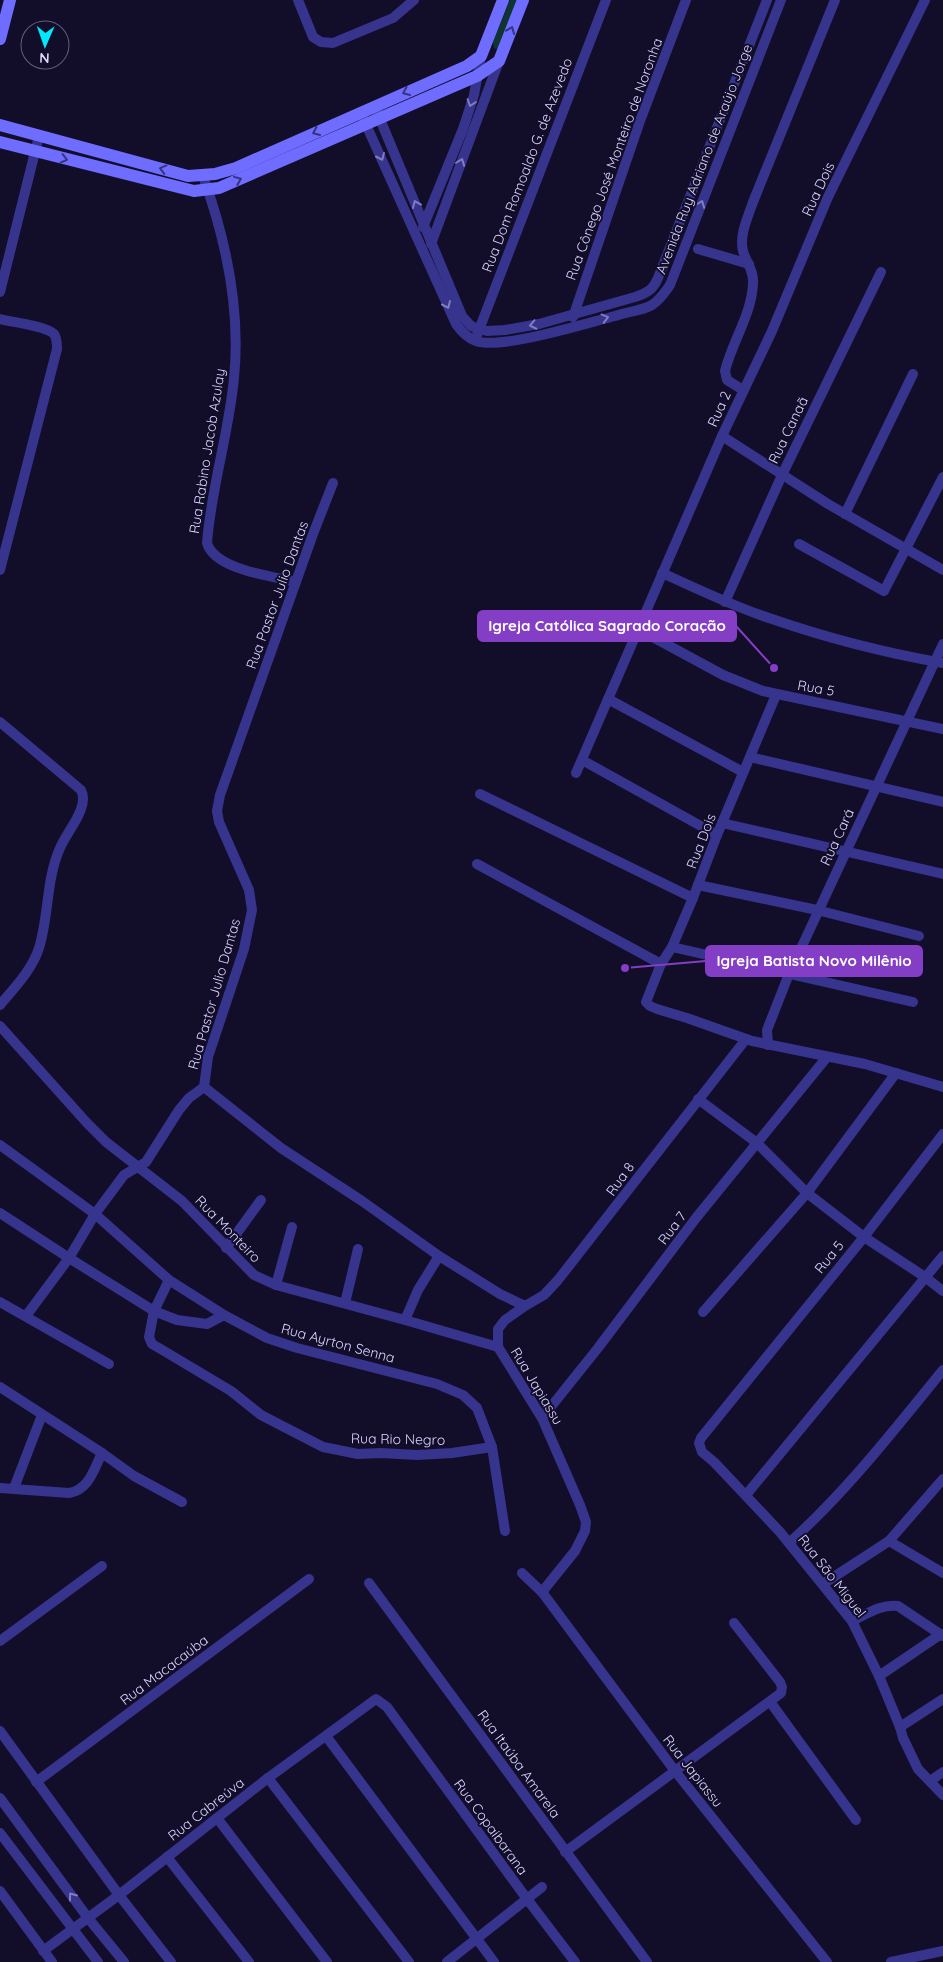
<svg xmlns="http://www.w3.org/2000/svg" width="943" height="1962" viewBox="0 0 943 1962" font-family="Quicksand,sans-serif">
	<rect width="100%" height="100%" fill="#120d29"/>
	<polygon fill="#103432" points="510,0 520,0 499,48 496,49 494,48 493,42"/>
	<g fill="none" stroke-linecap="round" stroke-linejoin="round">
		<g stroke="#36348d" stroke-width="10">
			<polyline points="298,0 313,37 321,42 333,43 393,18 414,0"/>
			<path d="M 377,112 L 462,316 L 471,326 L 479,329 L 487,331 L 505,330 L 539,324 L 635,297 C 647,293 653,290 658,278 L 767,0"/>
			<path d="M 363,118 L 456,324 C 461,331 467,338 476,341 C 501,350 587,323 615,316 C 626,312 641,311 652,305 C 660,300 665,292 670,285 L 781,0"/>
			<path d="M 203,176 C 226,240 241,309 234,378 C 229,433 211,488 207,543 C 215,570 272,576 296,582"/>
			<polyline points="423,227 463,129 474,95 481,56"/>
			<polyline points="431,244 499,61"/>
			<polyline points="698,249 749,264"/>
			<polyline points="0,292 39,136"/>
			<polyline points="573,317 640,121 686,0"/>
			<path d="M 0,319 C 12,322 46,326 54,334 C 57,338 57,344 57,349 L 0,570"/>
			<polyline points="477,335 606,0"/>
			<path d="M 743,390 L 727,380 L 725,371 C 732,342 752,314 753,283 C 754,271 746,262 743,251 C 739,235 748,217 753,202 L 835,0"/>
			<polyline points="722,436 828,504 943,570"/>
			<polyline points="333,483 313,534 220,795 217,811 219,822 249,890 252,910 244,949 208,1057 204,1087 281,1148 362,1201 439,1256 500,1294 525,1306 544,1295 558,1280 746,1039"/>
			<polyline points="845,514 913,374"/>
			<polyline points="799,544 884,591 943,477"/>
			<path d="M 662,573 C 698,589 734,607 772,619 C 827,638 886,653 943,663"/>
			<polyline points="725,602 782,475 881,272"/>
			<polyline points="638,629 723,675 763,691 943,729"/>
			<polyline points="776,695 717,835 693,898 672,947 661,964 646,1002 650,1006 657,1009 687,1018 752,1041 865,1064 943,1087"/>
			<polyline points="608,699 743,772"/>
			<path d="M 0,722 L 81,790 C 90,807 67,831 60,848 C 46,879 49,916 39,948 C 32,970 14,988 0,1005"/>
			<polyline points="750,757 943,802"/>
			<polyline points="582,760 717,835"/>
			<polyline points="576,773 722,436 772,331 828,197 925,0"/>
			<polyline points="480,794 693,898"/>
			<polyline points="722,823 943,874"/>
			<polyline points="477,864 661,964"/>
			<polyline points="698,885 817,910 919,936"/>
			<polyline points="672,947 913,1002"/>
			<polyline points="0,1026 87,1123 106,1142 182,1201 254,1275 276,1285 405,1320 498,1347"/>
			<polyline points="768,1045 767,1030 789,974 943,644"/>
			<polyline points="698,1099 757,1143 807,1193 864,1237 925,1277 943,1291"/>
			<polyline points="943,1134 864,1237 701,1438 699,1443 702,1452 714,1462 780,1532 852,1621 879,1676 900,1727 903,1738 918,1769 943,1795"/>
			<polyline points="0,1145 95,1214 169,1280 224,1315 267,1338 297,1348 437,1384 463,1395 477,1408 492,1447 505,1531"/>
			<polyline points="0,1213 69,1258 154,1311 177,1320 207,1324 224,1315"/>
			<polyline points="226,1248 261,1200"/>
			<polyline points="169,1280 154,1311 149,1337 152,1344 159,1348 231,1391 261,1415 323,1447 358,1454 381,1453 417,1455 452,1453 492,1447"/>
			<polyline points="276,1285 292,1227"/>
			<polyline points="0,1302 109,1364"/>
			<polyline points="345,1303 358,1249"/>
			<polyline points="525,1306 505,1320 498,1329 498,1347 542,1418 580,1505 586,1522 585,1531 575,1551 542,1592"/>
			<polyline points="703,1312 807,1193 896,1073"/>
			<polyline points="26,1316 69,1258 95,1214 124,1175 146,1162 179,1110 189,1098 204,1087"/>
			<polyline points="405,1320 418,1290 439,1256"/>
			<polyline points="0,1387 102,1453 134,1476 182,1502"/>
			<polyline points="542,1418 598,1348 696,1218 827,1057"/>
			<path d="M 0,1488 L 69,1493 C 89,1490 94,1469 102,1453"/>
			<polyline points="14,1488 42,1415"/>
			<polyline points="746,1495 943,1256"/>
			<polyline points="889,1541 943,1573"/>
			<path d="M 789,1543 C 847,1491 894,1430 943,1370"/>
			<polyline points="522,1573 542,1592 675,1771 827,1962"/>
			<polyline points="369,1583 647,1962"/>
			<polyline points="823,1584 889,1541 943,1479"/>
			<path d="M 852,1621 C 867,1614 881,1604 898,1606 L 943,1636"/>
			<polyline points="0,1641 102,1566"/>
			<polyline points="879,1676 941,1634"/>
			<polyline points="771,1703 856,1820"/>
			<polyline points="900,1727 943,1699"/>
			<polyline points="0,1731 119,1895 171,1962"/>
			<polyline points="326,1736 494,1962"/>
			<polyline points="268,1778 409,1962"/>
			<polyline points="930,1781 943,1772"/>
			<polyline points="36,1782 309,1579"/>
			<polyline points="0,1798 88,1918 124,1962"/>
			<polyline points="217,1818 327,1962"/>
			<polyline points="0,1833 98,1962"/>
			<polyline points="565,1852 781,1693 782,1687 780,1682 734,1623"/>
			<polyline points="167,1857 249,1962"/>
			<polyline points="0,1891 52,1962"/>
			<polyline points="43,1951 119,1895 268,1778 376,1699 387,1707 527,1899 575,1962"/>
			<polyline points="447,1962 542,1887"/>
			<polyline points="891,1962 943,1951"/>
		</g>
		<g stroke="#6e6dff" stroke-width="12">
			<polyline points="0,39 10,0"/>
			<polyline points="0,125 188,176 215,174 236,168 467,66 481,56 503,0"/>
			<polyline points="0,142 194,191 219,188 477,76 499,61 523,0"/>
		</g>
	</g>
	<defs><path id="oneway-chevron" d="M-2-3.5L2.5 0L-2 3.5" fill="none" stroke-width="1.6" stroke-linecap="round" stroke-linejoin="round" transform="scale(1.25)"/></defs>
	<g stroke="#37337f">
		<use href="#oneway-chevron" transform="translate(511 30) rotate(-68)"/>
		<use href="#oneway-chevron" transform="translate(406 92) rotate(156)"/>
		<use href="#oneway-chevron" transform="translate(316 132) rotate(156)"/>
		<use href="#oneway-chevron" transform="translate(64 159) rotate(14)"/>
		<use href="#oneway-chevron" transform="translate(163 169) rotate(-165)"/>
		<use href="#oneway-chevron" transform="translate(238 180) rotate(-22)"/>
	</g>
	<g stroke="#807dc0">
		<use href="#oneway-chevron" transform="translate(471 103) rotate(108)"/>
		<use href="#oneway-chevron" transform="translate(381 157) rotate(66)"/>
		<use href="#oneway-chevron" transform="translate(461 162) rotate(-69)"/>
		<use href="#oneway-chevron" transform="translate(416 204) rotate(-113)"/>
		<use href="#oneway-chevron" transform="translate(701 204) rotate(-69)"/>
		<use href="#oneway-chevron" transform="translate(447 305) rotate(66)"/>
		<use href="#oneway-chevron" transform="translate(605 318) rotate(-15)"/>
		<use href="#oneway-chevron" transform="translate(533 325) rotate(168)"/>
		<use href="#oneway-chevron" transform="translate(72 1896) rotate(-126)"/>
	</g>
	<g text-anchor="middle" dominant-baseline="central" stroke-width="4" stroke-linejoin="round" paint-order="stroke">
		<g font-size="14" fill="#dad6ff" stroke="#120d29">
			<text transform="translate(614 159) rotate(-70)">Rua Cônego José Monteiro de Noronha</text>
			<text transform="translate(704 159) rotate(-69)">Avenida Ruy Adriano de Araújo Jorge</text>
			<text transform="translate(527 165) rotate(-69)">Rua Dom Romoaldo G. de Azevedo</text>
			<text transform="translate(818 189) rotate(-65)">Rua Dois</text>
			<text transform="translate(719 409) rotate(-66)">Rua 2</text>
			<text transform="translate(788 430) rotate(-64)">Rua Canaã</text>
			<text transform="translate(207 451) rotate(-81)">Rua Rabino Jacob Azulay</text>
			<text transform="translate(277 595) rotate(-70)">Rua Pastor Julio Dantas</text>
			<text transform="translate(816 688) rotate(10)">Rua 5</text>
			<text transform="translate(837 837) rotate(-65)">Rua Cará</text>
			<text transform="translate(701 841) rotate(-69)">Rua Dois</text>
			<text transform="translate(214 994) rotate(-74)">Rua Pastor Julio Dantas</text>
			<text transform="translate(620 1179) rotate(-54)">Rua 8</text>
			<text transform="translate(672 1228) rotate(-53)">Rua 7</text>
			<text transform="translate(228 1229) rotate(46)">Rua Monteiro</text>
			<text transform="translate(829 1257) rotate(-51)">Rua 5</text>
			<text transform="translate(338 1343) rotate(15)">Rua Ayrton Senna</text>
			<text transform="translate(537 1386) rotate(59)">Rua Japiassu</text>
			<text transform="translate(398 1439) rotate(1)">Rua Rio Negro</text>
			<text transform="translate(832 1576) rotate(52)">Rua São Miguel</text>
			<text transform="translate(164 1670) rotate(-37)">Rua Macacaúba</text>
			<text transform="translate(519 1764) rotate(54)">Rua Itaúba Amarela</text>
			<text transform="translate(693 1771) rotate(52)">Rua Japiassu</text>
			<text transform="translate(206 1809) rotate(-38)">Rua Cabreúva</text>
			<text transform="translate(491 1827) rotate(54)">Rua Copaibarana</text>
		</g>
	</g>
	<path fill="none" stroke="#843dc5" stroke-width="2" d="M774 668L736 626M625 968L706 961"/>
	<g fill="#843dc5" stroke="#120d29" stroke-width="2">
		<circle cx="774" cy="668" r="5"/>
		<circle cx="625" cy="968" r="5"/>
	</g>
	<g fill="#843dc5" stroke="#843dc5" stroke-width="2">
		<rect x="478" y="611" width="258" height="30" rx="5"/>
		<rect x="706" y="946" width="216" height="30" rx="5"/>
	</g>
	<g font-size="15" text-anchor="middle" font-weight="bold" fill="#fff">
		<text x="607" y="631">Igreja Católica Sagrado Coração</text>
		<text x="814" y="966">Igreja Batista Novo Milênio</text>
	</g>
	<g transform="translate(45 45) rotate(182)"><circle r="24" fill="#120d29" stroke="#625d7f"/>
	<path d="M0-4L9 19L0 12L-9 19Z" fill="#02e9ff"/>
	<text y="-8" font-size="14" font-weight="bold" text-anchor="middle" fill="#dad6ff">N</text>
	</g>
</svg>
